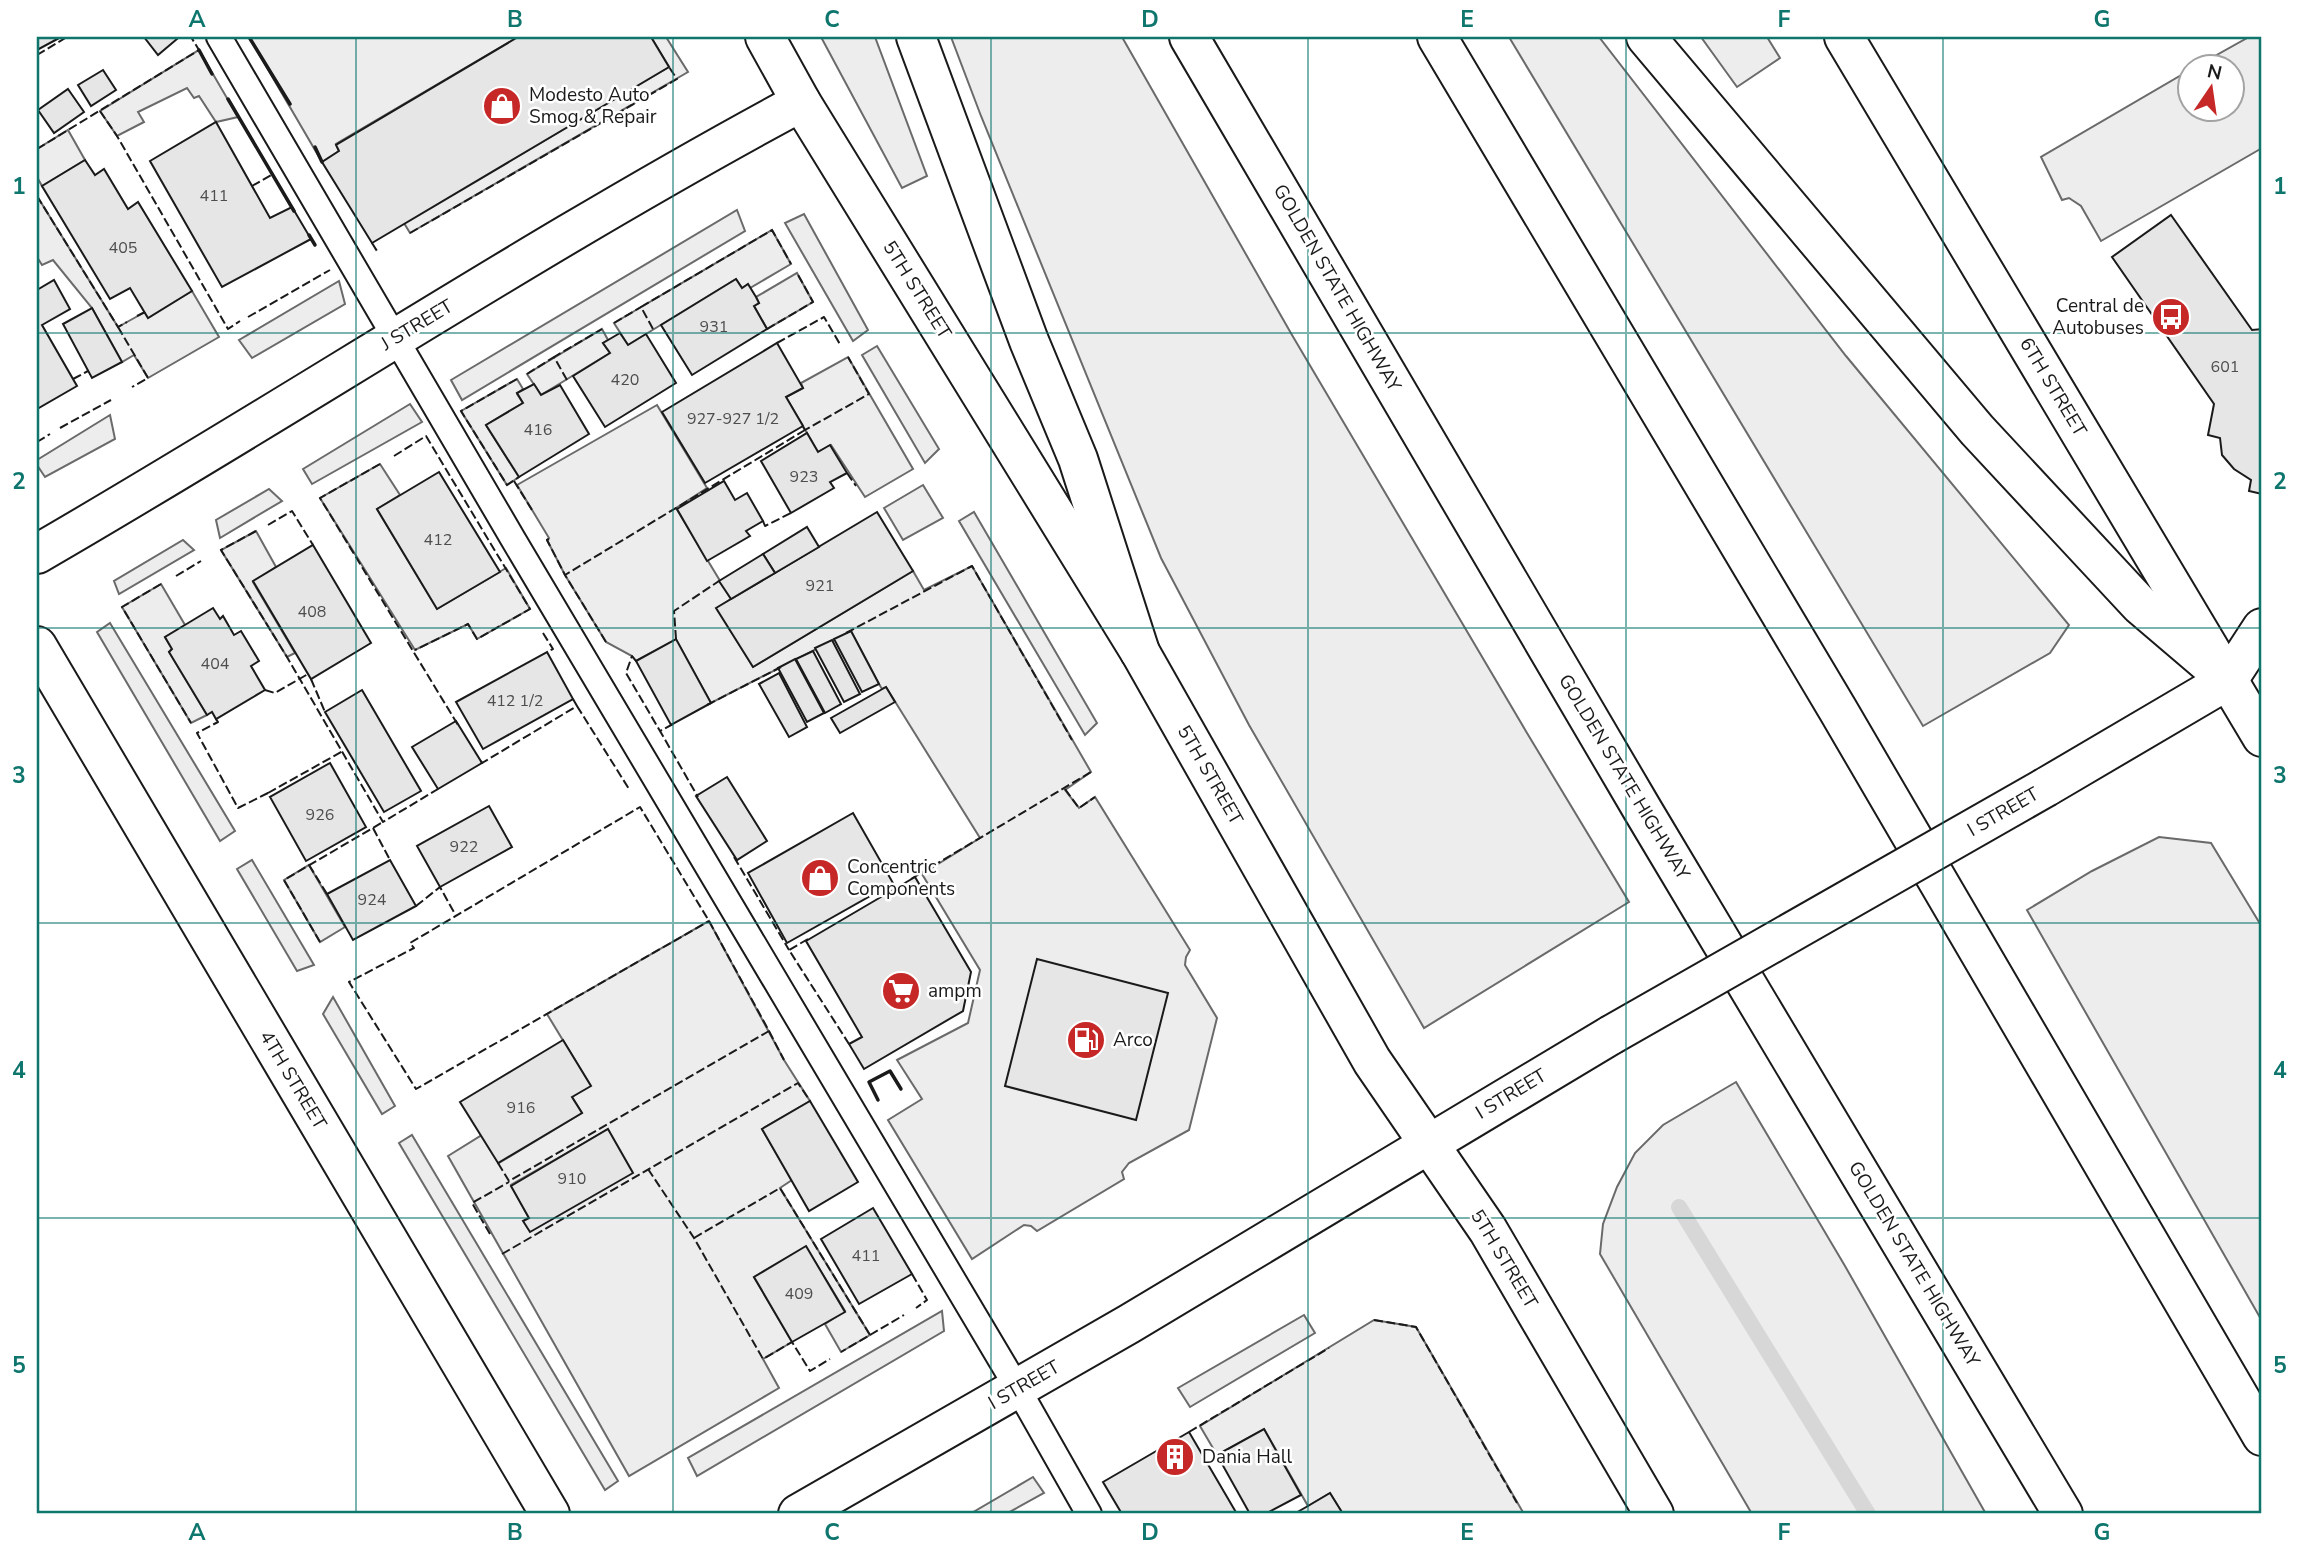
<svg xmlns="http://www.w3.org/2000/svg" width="2299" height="1551" viewBox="0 0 2299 1551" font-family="'Nunito Sans',sans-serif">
	<rect width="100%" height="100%" fill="#fff"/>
	<g fill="#ededed" stroke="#6a6a6a" stroke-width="2" fill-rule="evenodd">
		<polygon points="249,37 518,37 336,144 339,151 322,162"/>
		<polygon points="651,37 666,37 688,72 410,233 404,223 669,67"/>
		<polygon points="821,37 875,37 927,176 902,188"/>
		<polygon points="951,37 1122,37 1292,335 1527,733 1629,902 1424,1028 1249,725 1161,558 981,116"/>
		<polygon points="1509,37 1599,37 1846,356 2069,625 2050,653 1923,726"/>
		<polygon points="1701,37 1767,37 1780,58 1737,87"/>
		<polygon points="2249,37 2262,37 2262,148 2101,241 2081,206 2069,198 2062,200 2041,157 2190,70 2190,108 2232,108 2232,66 2197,66"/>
		<polygon points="199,50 238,117 216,122 199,96 194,98 187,88 138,112 144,122 117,136 100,111"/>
		<polygon points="68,130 85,160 42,186 37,177 37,149"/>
		<polygon points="37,196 118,327 145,312 148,317 192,291 219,337 148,378 134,355 122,362 92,308 53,260 42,265 37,257"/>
		<polygon points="737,210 745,231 462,400 451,380"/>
		<polygon points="804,214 868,330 853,341 785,223"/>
		<polygon points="772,230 791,264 750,288 742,288 736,279 628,345 614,323"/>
		<polygon points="797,273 813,302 767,329 754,306 759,303 756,297"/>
		<polygon points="339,281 345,304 252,358 239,340"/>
		<polygon points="602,329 608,340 603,343 610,353 541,395 527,374"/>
		<polygon points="877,346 939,449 925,463 862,355"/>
		<polygon points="848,357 913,469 865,497 831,445 818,452 786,397 803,388 801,383"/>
		<polygon points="517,379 523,389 517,394 523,403 486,425 519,477 507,485 461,411"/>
		<polygon points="410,404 422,422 312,484 303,469"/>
		<polygon points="657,405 707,488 676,508 731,599 717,608 753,667 913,571 924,590 972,566 1091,772 1065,790 1079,808 1095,797 1190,950 1186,957 1185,965 1217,1018 1189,1130 1129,1163 1122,1172 1124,1179 1037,1231 1031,1226 1024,1225 972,1259 888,1120 922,1099 897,1060 968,1023 980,970 922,874 980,838 886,687 882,689 879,684 851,631 711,703 676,640 636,661 632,656 606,642 565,575 547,540 549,538 517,485"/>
		<polygon points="110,415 115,439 45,477 37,465 37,460"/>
		<polygon points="380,464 400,495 377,509 437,609 506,568 530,609 477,639 468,624 415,650 320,498"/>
		<polygon points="923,485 943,518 903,540 884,508"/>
		<polygon points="269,489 282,501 220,538 216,520"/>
		<polygon points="974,512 1097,723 1085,735 959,521"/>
		<polygon points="256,531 276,567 253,582 295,653 287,657 221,550"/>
		<polygon points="183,540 194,550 119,594 114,581"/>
		<polygon points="161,584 185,625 165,637 172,649 169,652 207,715 191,723 122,607"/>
		<polygon points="110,623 235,831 220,841 97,632"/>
		<polygon points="2159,837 2211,843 2262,927 2262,1321 2027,910 2092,871"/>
		<polygon points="252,860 314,965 297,971 237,869"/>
		<polygon points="309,865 345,927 320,942 284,880"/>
		<path d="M 709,921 L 784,1060 L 810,1101 L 762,1129 L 792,1180 L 780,1188 L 870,1335 L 841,1352 L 825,1324 L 845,1311 L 806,1247 L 754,1277 L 792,1342 L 763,1359 L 779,1388 L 629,1476 L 448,1156 L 482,1135 L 499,1163 L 582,1113 L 572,1097 L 590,1085 L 547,1014 ZM 607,1130 L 530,1231 L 524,1221 L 529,1218 L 511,1185 Z"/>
		<polygon points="333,997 395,1106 382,1114 323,1014"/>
		<polygon points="1736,1082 1845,1266 1986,1514 1752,1514 1600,1254 1603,1224 1617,1187 1635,1153 1663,1125"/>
		<polygon points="412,1135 618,1481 605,1490 399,1143"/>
		<polygon points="942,1311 944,1331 697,1476 688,1458"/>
		<polygon points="1304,1315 1315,1333 1190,1407 1178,1388"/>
		<polygon points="1374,1320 1416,1327 1524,1514 1343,1514 1330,1493 1308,1506 1264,1429 1217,1455 1200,1426"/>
		<polygon points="1033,1477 1044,1493 1006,1514 970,1514"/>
	</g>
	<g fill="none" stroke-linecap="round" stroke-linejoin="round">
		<polyline stroke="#d7d7d7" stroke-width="16" points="1679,1207 1868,1514"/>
	</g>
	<g fill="#e6e6e6" stroke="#1a1a1a" stroke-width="2">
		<polygon points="37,37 61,37 37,50"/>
		<polygon points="144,37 175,37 177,39 158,55"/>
		<polygon points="518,37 651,37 669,67 372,243 322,162 339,151 336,145"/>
		<polygon points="103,70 116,90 91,106 78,85"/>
		<polygon points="68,89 84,112 54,133 38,110"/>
		<polygon points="216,122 270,218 292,207 311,239 222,287 150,161"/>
		<polygon points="85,160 95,175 104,169 128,209 138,202 192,291 148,318 130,288 110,299 42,186"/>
		<polygon points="2171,215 2252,330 2262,329 2262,494 2249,491 2251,480 2234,469 2222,455 2220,438 2208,435 2214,404 2112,257"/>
		<polygon points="736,279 742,288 748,284 756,297 759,303 754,306 767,329 692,375 661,325"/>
		<polygon points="54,280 70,309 42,325 77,386 37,409 37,290"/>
		<polygon points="92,308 122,362 92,378 63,324"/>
		<polygon points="620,333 628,345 646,334 676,383 605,427 573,376 610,353 603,343"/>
		<polygon points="777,343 803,388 786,397 803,426 705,483 662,412"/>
		<polygon points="534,384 541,395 560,385 589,434 519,477 486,425 523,403 517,393"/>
		<polygon points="807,433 818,452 830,445 847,473 830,482 834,488 791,513 761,461"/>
		<polygon points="439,472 500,572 437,609 377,509"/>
		<polygon points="724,481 735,500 747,493 763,521 746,531 750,536 707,561 677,509"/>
		<polygon points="877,512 913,571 753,667 716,608"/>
		<polygon points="807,527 819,547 775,573 763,554"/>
		<polygon points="313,545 371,643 311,679 253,581"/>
		<polygon points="763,554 775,573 731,599 719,581"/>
		<polygon points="213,608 220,619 223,616 234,635 241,631 259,661 251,666 265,690 216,719 212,712 207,715 169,652 172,649 165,637"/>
		<polygon points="851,631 879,684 862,692 834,639"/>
		<polygon points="676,639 711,703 671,725 636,661"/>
		<polygon points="832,640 860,694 844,702 815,648"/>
		<polygon points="813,651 841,704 825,713 796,659"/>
		<polygon points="547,652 573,699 483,749 456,702"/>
		<polygon points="795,659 824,713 807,722 778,668"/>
		<polygon points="779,673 807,727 789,737 759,684"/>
		<polygon points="886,687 895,702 840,733 831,718"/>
		<polygon points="362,690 421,791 384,812 325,712"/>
		<polygon points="456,721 482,763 438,789 412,747"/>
		<polygon points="330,763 366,827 306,861 270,797"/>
		<polygon points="727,777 767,841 737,860 696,796"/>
		<polygon points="489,806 512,847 440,887 417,846"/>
		<polygon points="853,813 893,883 787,943 748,873"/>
		<polygon points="390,860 416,906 353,940 327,894"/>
		<polygon points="915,877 971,972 963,1011 864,1069 849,1044 862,1037 806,941"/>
		<polygon points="1037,959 1168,993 1136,1120 1005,1086"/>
		<polygon points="563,1040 591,1086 572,1097 582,1113 498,1163 460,1102"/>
		<polygon points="810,1101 858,1182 809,1211 762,1129"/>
		<polygon points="608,1129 633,1173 530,1232 523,1221 529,1218 511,1186"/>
		<polygon points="873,1208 912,1274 859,1304 821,1239"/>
		<polygon points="806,1246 845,1312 792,1342 754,1277"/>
		<polygon points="1264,1429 1301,1495 1265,1514 1250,1514 1217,1455"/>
		<polygon points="1189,1432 1237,1514 1122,1514 1103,1482"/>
		<polygon points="1330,1493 1343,1514 1294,1514 1308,1506"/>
	</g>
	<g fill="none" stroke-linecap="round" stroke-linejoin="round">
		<defs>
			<polyline id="lane" points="219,37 513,539 1018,1389 1089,1514"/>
			<g id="street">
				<path d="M 37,554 C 293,406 540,242 801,102"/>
				<polyline points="37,646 550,1514"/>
				<polyline points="2046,787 2228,680"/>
				<polyline points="798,1514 1129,1324 1611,1035"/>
			</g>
			<polyline id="secondary" points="2228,680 2262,628"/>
			<g id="primary">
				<polyline points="765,37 801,102 1140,652 1372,1061 1488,1230 1654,1514"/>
				<polyline points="1844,37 2262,737"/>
			</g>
			<g id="highway">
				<polyline points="916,37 1029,341 1078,459 1140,652"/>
				<polyline points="1189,37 1642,809 2063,1514"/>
				<polyline points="1437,37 1838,710 2262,1436"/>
				<polyline points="1646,37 1977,430 2140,605 2228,680"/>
			</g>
		</defs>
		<use href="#lane" stroke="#1a1a1a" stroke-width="28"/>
		<use href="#street" stroke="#1a1a1a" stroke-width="42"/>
		<use href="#secondary" stroke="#1a1a1a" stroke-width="42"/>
		<use href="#primary" stroke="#1a1a1a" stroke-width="42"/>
		<use href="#highway" stroke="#1a1a1a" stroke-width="42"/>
		<use href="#lane" stroke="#fff" stroke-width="24"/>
		<use href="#street" stroke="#fff" stroke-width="38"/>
		<use href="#secondary" stroke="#fff" stroke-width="38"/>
		<use href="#primary" stroke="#fff" stroke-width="38"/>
		<use href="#highway" stroke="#fff" stroke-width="38"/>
		<defs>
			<polyline id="street-bridge" points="1611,1035 2046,787"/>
		</defs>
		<use href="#street-bridge" stroke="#1a1a1a" stroke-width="42" stroke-linecap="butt"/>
		<use href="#street-bridge" stroke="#fff" stroke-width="38"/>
		<g stroke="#1a1a1a" stroke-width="2" stroke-dasharray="9 3.5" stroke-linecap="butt">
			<polyline points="37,55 67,37"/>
			<polyline points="100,111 117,136 228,329 240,321"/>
			<polyline points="37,149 199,50 191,37"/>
			<polyline points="252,186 273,174"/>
			<polyline points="37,196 118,327 127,322"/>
			<polyline points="410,233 677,79 669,67"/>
			<polyline points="372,243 377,251"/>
			<polyline points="137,316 145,312"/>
			<polyline points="248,317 330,270"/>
			<polyline points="614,323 641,307"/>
			<polyline points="118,327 148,378 132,387"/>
			<polyline points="653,329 641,307 772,230 791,264"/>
			<polyline points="767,329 813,302 797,273"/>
			<polyline points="777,343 824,317 841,346"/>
			<polyline points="527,374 554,357"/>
			<polyline points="73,379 88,371"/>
			<polyline points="517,379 461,411 507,485 519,477"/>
			<polyline points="567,380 554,357 602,329"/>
			<polyline points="803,427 805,430 869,394 848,357"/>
			<polyline points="60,428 111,400"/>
			<polyline points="37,442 50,434"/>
			<polyline points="394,456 426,436 530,609 477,639 468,624 415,650"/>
			<polyline points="380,464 320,498 458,725"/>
			<polyline points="847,473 856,486"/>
			<polyline points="514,481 532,510"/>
			<polyline points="763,521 765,526 791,513"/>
			<polyline points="268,525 292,511 313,545"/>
			<polyline points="256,531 221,550 287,657 383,822 438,789"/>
			<polyline points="549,539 547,540 565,575"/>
			<polyline points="176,576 201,561"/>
			<polyline points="161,584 122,607 191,723"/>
			<polyline points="543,633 553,649 547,652"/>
			<polyline points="846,633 972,566 1072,740"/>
			<polyline points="676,639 674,611 719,581"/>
			<polyline points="606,642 565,575 805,430 807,433"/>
			<polyline points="636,661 632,656 626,673 660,731"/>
			<polyline points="311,679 325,712"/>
			<polyline points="265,690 275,693 308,674"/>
			<polyline points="707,705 781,667"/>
			<polyline points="577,706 629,789"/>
			<polyline points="216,719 218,722 197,733 238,808 268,793 270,797"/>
			<polyline points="673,724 660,731 698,797"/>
			<polyline points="481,761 482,763 577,706 573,699"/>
			<polyline points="1065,789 1079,808 1095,797"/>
			<polyline points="268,793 343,751"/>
			<polyline points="373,828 390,860"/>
			<polyline points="734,857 789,950"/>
			<polyline points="309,865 327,894"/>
			<polyline points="911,879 1091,772"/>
			<polyline points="416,906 440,887 456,916"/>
			<polyline points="808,939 789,950 849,1044"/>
			<polyline points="320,942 284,880 383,822"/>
			<polyline points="769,1031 784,1060"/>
			<polyline points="498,1163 509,1181 769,1031 709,921 640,807 410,943 414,948 349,982 416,1089 709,921"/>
			<polyline points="648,1169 694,1238 763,1359 792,1342 810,1371 830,1359"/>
			<polyline points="490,1234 472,1203 509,1182"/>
			<polyline points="694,1238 780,1188 870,1335 841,1352"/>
			<polyline points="502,1254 798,1083 810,1101"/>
			<polyline points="912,1274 927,1300 916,1308"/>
			<polyline points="1374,1320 1416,1327 1517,1503"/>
			<polyline points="870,1335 904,1315"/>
			<polyline points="1189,1432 1329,1348"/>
		</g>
		<g stroke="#1a1a1a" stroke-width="3.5">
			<polyline points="249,37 290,104"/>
			<polyline points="199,50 212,74"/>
			<polyline points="228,99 294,211"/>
			<polyline points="315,147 322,162"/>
			<polyline points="309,235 315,245"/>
			<polyline points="878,1100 869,1082 890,1071 901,1089"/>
		</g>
	</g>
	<path fill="none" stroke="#0f766e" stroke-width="2" stroke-opacity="0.55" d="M 356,37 L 356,1514M 673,37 L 673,1514M 991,37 L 991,1514M 1308,37 L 1308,1514M 1626,37 L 1626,1514M 1943,37 L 1943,1514M 37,333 L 2262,333M 37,628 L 2262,628M 37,923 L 2262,923M 37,1218 L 2262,1218"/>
	<defs>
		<symbol id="shop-disc" viewBox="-11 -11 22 22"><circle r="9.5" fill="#c62828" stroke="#fff"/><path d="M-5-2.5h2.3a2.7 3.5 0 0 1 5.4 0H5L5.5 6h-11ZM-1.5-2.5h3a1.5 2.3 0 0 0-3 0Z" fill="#fff"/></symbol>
		<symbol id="bus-disc" viewBox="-11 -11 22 22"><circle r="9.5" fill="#c62828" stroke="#fff"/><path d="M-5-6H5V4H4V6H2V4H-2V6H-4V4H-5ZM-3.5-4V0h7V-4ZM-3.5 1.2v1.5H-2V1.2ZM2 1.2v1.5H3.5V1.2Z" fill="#fff"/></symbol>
		<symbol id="supermarket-disc" viewBox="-11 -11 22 22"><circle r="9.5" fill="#c62828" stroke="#fff"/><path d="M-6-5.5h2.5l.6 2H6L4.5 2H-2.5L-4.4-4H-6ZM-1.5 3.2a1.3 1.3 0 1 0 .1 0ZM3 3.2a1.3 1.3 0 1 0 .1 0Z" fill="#fff"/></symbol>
		<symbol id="fuel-disc" viewBox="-11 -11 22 22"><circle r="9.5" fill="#c62828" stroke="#fff"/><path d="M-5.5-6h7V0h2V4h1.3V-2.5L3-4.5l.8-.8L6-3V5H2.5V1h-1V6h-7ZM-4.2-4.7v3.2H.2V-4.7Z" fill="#fff"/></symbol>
		<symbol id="building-disc" viewBox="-11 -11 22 22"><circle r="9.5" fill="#c62828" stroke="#fff"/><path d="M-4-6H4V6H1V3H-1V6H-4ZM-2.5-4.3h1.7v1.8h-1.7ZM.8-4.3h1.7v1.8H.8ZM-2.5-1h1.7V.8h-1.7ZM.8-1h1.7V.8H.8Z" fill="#fff"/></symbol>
	</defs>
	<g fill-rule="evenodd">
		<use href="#shop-disc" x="480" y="84" width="44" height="44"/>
		<use href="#bus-disc" x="2149" y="295" width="44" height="44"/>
		<use href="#shop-disc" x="798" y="856" width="44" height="44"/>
		<use href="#supermarket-disc" x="879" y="969" width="44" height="44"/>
		<use href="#fuel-disc" x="1064" y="1018" width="44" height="44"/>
		<use href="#building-disc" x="1153" y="1435" width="44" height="44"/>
	</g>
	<g text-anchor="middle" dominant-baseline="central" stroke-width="5" stroke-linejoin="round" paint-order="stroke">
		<g font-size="16" fill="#4d4d4d">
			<text x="214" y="196">411</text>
			<text x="123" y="248">405</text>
			<text x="714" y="327">931</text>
			<text x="2225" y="367">601</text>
			<text x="625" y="380">420</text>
			<text x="733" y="419">927-927 1/2</text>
			<text x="538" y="430">416</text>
			<text x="804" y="477">923</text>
			<text x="438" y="540">412</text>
			<text x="820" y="586">921</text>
			<text x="312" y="612">408</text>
			<text x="215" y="664">404</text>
			<text x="515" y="701">412 1/2</text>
			<text x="320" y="815">926</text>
			<text x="464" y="847">922</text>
			<text x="372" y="900">924</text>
			<text x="521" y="1108">916</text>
			<text x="572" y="1179">910</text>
			<text x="866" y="1256">411</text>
			<text x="799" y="1294">409</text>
		</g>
		<g font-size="19" fill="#1a1a1a" stroke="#fff" text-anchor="start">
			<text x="529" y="95">Modesto Auto<tspan x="529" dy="22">Smog &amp; Repair</tspan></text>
			<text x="2144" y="306" text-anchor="end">Central de<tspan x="2144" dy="22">Autobuses</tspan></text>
			<text x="847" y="867">Concentric<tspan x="847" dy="22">Components</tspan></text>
			<text x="928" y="991">ampm</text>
			<text x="1113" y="1040">Arco</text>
			<text x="1202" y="1457">Dania Hall</text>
		</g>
		<g font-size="19" fill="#1a1a1a" stroke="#fff">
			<text transform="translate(1337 288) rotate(60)">GOLDEN STATE HIGHWAY</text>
			<text transform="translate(917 290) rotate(58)">5TH STREET</text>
			<text transform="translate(417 325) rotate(-31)">J STREET</text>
			<text transform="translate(2053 387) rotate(59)">6TH STREET</text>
			<text transform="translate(1210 775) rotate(60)">5TH STREET</text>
			<text transform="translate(1624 777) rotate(59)">GOLDEN STATE HIGHWAY</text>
			<text transform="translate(2003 812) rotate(-30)">I STREET</text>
			<text transform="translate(293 1080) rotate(59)">4TH STREET</text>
			<text transform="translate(1511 1094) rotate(-31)">I STREET</text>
			<text transform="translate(1504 1259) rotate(59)">5TH STREET</text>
			<text transform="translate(1914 1264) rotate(59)">GOLDEN STATE HIGHWAY</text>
			<text transform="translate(1024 1385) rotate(-30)">I STREET</text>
		</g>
	</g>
	<rect width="2299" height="1551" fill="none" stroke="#ffffff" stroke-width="77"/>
	<g transform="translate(2211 88) rotate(13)"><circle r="33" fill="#ffffff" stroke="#a3a3a3" stroke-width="2"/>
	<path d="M0-5L12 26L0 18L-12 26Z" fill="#c62828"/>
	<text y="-10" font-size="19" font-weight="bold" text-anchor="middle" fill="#1a1a1a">N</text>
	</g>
	<rect x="38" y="38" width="2222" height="1474" fill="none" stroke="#0f766e" stroke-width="2.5"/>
	<g font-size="23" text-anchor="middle" font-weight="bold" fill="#0f766e">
		<text x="197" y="27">A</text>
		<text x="515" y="27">B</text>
		<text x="832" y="27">C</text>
		<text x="1150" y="27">D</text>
		<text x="1467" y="27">E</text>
		<text x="1784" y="27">F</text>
		<text x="2102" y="27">G</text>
		<text x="19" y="194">1</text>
		<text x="2280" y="194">1</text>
		<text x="19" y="489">2</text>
		<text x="2280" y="489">2</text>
		<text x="19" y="783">3</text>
		<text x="2280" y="783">3</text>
		<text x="19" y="1078">4</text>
		<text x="2280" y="1078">4</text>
		<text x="19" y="1373">5</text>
		<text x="2280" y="1373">5</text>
		<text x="197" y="1540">A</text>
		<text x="515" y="1540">B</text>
		<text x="832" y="1540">C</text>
		<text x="1150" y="1540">D</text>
		<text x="1467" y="1540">E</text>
		<text x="1784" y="1540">F</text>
		<text x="2102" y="1540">G</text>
	</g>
</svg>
